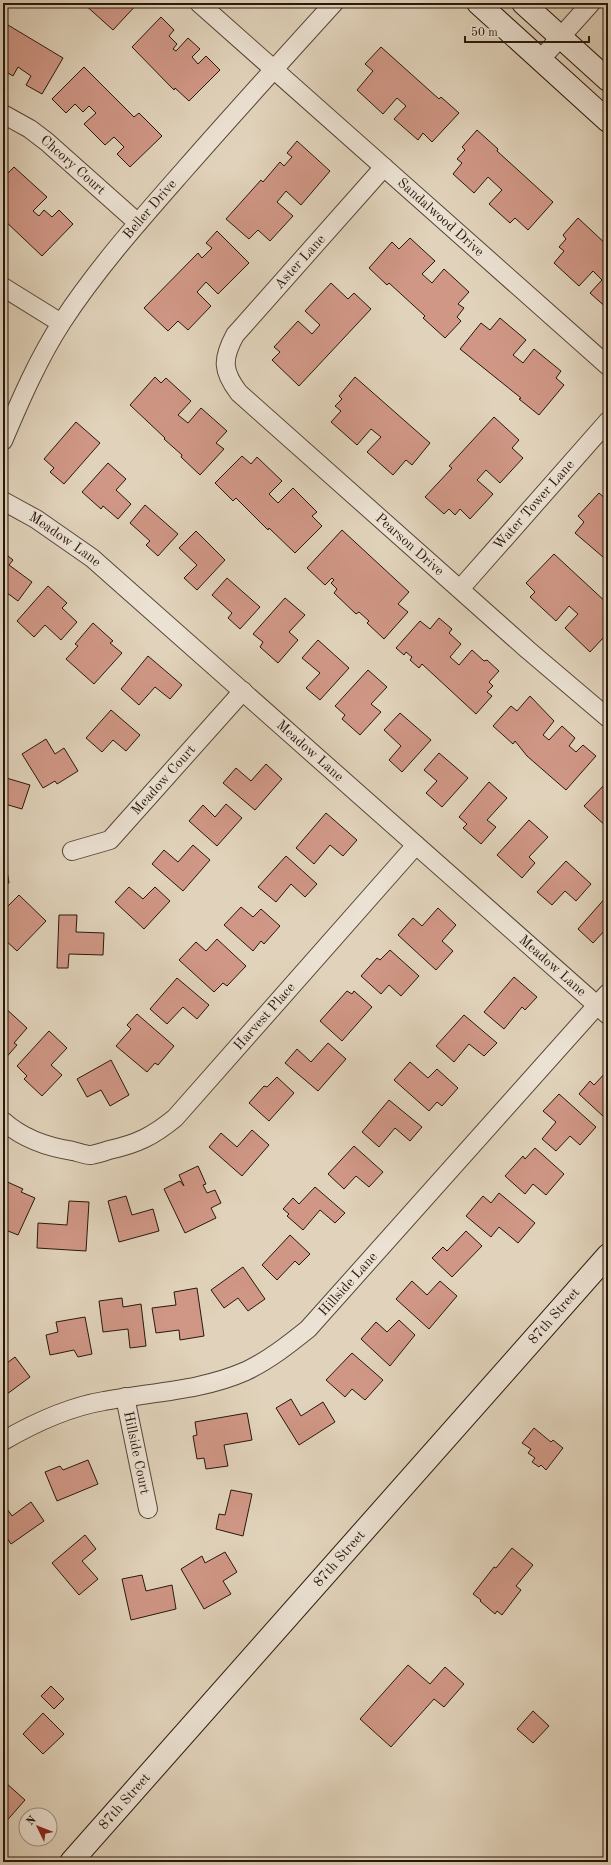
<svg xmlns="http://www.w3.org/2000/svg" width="611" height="1865" viewBox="0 0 611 1865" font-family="'Old Standard TT',serif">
	<rect width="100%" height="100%" fill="#e1d3bb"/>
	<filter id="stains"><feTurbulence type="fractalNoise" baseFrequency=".005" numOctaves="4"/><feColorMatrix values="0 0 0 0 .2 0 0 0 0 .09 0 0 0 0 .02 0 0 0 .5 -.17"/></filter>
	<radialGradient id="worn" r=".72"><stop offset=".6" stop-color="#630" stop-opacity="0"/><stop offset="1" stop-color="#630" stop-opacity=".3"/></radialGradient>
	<g fill="#d09786" stroke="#28170b">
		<polygon points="83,3 138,3 113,30"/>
		<polygon points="161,17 174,30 169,36 177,44 173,49 176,51 188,38 200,49 192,57 198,64 206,56 220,70 189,101 175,88 174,90 132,47"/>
		<polygon points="3,22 63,58 42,94 26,85 31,76 18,67 13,76 3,70"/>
		<polygon points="381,47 439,99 441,97 459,113 432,142 423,133 418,140 394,119 406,106 397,98 383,114 357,90 373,71 365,64"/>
		<polygon points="84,67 134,117 139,113 162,136 130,167 117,154 124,147 114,137 105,145 84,124 96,113 89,106 83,112 75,104 66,113 52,99"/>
		<polygon points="477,130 498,149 497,151 553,202 528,230 515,218 510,223 489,204 502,190 488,177 474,193 453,174 462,163 457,159 465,150 462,147"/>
		<polygon points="297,141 330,171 301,205 286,191 277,202 293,216 270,241 258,230 249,239 226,219 261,180 263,182 280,162 284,166 292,157 287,153"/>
		<polygon points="14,167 47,197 33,211 39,216 44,210 52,217 59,210 73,224 42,256 3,219 3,178"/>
		<polygon points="578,218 608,246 608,309 590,293 602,280 593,271 579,286 554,263 564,251 559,247 566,239 563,235"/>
		<polygon points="217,231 249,263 218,294 206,282 197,292 211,306 188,330 178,321 168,331 144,308 198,253 202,258 212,248 206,243"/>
		<polygon points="410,238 435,261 422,274 432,283 444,269 469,292 458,304 464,308 457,317 461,321 445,338 423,318 425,316 389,283 387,285 369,268 392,242 399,249"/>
		<polygon points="331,283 348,299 354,293 371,309 299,386 272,360 280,352 274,347 298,321 312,334 320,325 305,311"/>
		<polygon points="500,318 526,340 513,355 523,363 534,349 561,371 556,378 564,385 539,415 519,399 521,398 460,349 481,323 490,330"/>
		<polygon points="155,377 161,383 166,378 191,401 178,415 188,423 201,408 227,431 216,443 224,449 200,475 181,457 182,455 164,439 165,438 130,405"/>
		<polygon points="355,377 430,443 412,465 406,460 393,475 367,452 381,437 371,429 357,445 331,422 341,411 335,406 342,399 339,396"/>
		<polygon points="494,417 519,440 512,448 523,458 500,483 486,470 477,480 493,494 470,519 460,509 455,515 449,509 444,514 425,497 452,468 449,466"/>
		<polygon points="76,422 100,443 64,484 50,472 54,468 44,459"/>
		<polygon points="242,456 251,464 257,457 282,481 269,494 278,503 293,488 317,512 312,516 322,526 295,553 269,528 268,530 236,498 233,501 215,483"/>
		<polygon points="108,463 126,479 116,490 131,504 118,519 103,506 101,509 82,492"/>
		<polygon points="599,493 608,501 608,551 603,557 575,533 584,522 578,516"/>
		<polygon points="145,505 178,534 158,556 146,545 150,541 130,523"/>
		<polygon points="342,530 409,592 398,604 408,612 384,639 367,623 369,621 359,612 356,614 334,593 337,589 331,583 334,580 332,578 325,585 307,568"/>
		<polygon points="196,531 225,560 197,590 184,578 197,565 179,548"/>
		<polygon points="3,552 13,560 9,565 32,582 18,601 3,590"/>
		<polygon points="554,554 608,604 608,641 604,637 590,652 565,628 578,614 569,606 556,621 530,597 535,592 526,583"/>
		<polygon points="227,578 260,607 240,629 228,618 232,613 212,595"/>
		<polygon points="48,586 67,603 62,608 77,622 61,640 45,625 34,637 17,621"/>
		<polygon points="285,598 305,615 289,632 298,640 278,663 260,647 263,642 253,634"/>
		<polygon points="439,618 452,629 449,633 461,644 450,657 459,665 472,650 484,661 487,660 499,671 489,682 493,686 487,692 492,696 476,714 422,664 419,668 410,660 412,657 406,652 404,655 396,648 420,621 430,629"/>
		<polygon points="93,623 113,641 110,643 122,653 94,684 66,659 78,646 75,644"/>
		<polygon points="318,640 349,668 320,700 306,688 320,673 302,658"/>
		<polygon points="148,656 182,685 170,699 155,687 139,705 121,689"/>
		<polygon points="368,670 387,687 371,704 381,712 360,735 342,719 345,715 335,706"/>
		<polygon points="530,696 554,721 543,735 549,740 562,726 575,738 569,746 576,752 583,745 596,756 566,790 527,756 515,741 513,744 493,726 511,706 517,711"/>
		<polygon points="111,710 140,735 126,751 113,740 102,752 86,738"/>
		<polygon points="400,713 431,740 402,772 389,760 401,746 384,730"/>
		<polygon points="46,739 55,754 64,748 78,771 57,784 55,781 43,788 22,754"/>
		<polygon points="439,753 468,778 442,807 426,793 437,781 424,770"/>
		<polygon points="266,764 282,779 255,810 223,783 236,768 251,781"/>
		<polygon points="3,777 30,785 22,809 5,804 3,810"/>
		<polygon points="608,781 608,828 584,806"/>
		<polygon points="489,782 507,798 487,820 496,827 481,844 463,828 467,824 459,817"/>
		<polygon points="226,804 242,818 217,846 189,821 203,805 215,817"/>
		<polygon points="326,813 357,840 343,856 330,845 314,864 296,848"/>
		<polygon points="529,820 548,837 529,857 535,863 522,878 497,855"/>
		<polygon points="193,845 210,860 183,891 152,864 164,850 178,862"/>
		<polygon points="3,846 9,883 3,884"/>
		<polygon points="286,856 317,884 305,897 291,884 276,902 258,887"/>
		<polygon points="566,861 591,884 576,901 565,891 552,905 537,892"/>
		<polygon points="129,887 143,899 155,887 170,901 144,929 115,902"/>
		<polygon points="19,895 46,921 17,951 3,938 3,926 8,921 3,916 3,911"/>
		<polygon points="607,896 608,929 607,928 593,943 578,929"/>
		<polygon points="241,907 253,917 261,909 280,926 264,944 261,941 253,951 224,925"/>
		<polygon points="438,908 456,925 442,941 453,951 436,970 398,935 413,918 422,926"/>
		<polygon points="59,915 77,915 76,932 104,933 103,955 69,954 68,968 57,968"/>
		<polygon points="217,939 246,966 227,986 223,983 214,992 179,960 196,942 206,951"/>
		<polygon points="390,950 419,976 401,996 389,985 381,994 361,976 377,958 380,960"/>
		<polygon points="514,977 537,997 525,1010 522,1007 504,1029 484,1012"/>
		<polygon points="177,978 209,1005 197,1019 183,1007 167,1024 150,1009"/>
		<polygon points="347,991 352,994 354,991 372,1007 342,1041 320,1021"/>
		<polygon points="3,1006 27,1028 14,1043 17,1045 3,1061"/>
		<polygon points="137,1014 174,1046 158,1065 155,1063 147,1072 116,1046 131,1029 127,1025"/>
		<polygon points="464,1015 497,1043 484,1056 469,1044 454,1062 436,1046"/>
		<polygon points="49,1031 67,1048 51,1065 62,1075 42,1096 24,1079 27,1076 17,1066"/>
		<polygon points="328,1043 346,1059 318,1091 285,1063 297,1049 311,1062"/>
		<polygon points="111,1060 129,1095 110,1106 101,1090 87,1097 77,1079"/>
		<polygon points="410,1062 428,1078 437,1069 458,1088 442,1106 437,1102 429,1111 394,1080"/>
		<polygon points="608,1070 608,1112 604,1117 579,1094 590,1081 594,1085"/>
		<polygon points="277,1077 294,1093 269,1121 249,1103 264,1086 267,1087"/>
		<polygon points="559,1094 596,1127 580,1145 570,1136 556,1151 542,1139 556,1122 543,1111"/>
		<polygon points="389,1100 422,1127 410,1141 395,1128 379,1147 362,1132"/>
		<polygon points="252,1130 269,1145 242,1176 209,1147 221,1133 237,1147"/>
		<polygon points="354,1146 383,1172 369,1187 356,1176 344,1189 328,1174"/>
		<polygon points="535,1148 564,1174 546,1195 533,1184 525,1194 505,1176 523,1156 525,1159"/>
		<polygon points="198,1166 206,1184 203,1185 207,1193 215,1190 221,1203 211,1208 216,1218 185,1233 164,1189 180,1181 184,1186 179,1175"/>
		<polygon points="3,1180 23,1189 21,1192 35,1198 18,1235 3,1229"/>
		<polygon points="315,1187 345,1213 335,1223 320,1210 303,1230 287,1216 289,1214 283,1209 293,1198 299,1204"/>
		<polygon points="499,1193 535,1223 518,1243 499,1227 491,1237 466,1216 483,1196 491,1203"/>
		<polygon points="126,1196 132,1215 153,1209 159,1231 119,1242 108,1201"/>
		<polygon points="69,1201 89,1202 86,1251 37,1248 38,1223 67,1225"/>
		<polygon points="466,1231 482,1246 452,1277 432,1258 443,1247 447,1251"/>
		<polygon points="290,1235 310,1254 299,1265 295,1261 277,1280 262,1265"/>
		<polygon points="243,1267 265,1299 248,1311 238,1298 224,1308 211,1290"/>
		<polygon points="412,1281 427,1295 440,1281 457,1296 429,1329 396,1299"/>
		<polygon points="197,1288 204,1336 180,1340 179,1330 156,1333 152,1308 176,1305 174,1292"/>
		<polygon points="122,1298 123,1307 141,1304 146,1346 130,1348 128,1329 103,1332 99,1301"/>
		<polygon points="85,1317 92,1354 78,1357 74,1350 50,1355 46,1335 58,1332 56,1322"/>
		<polygon points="399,1320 415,1335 390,1366 361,1339 376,1322 387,1332"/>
		<polygon points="352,1353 383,1380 365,1400 352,1389 345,1397 326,1380"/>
		<polygon points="15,1357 30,1377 3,1397 3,1366"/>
		<polygon points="291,1399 301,1416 323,1402 335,1422 299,1445 276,1408"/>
		<polygon points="247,1413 252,1440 224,1445 228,1466 206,1469 204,1458 197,1459 193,1436 197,1435 195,1422"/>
		<polygon points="534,1428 551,1442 553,1440 563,1448 546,1470 541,1465 539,1467 532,1462 535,1458 528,1453 531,1449 522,1443"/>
		<polygon points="88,1460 98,1484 57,1501 45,1472 60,1466 63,1470"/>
		<polygon points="231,1490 252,1494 243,1536 216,1529 219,1514 225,1515"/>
		<polygon points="31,1502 44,1521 11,1544 3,1532 3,1503 12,1516"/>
		<polygon points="85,1535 96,1549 82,1561 98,1579 79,1595 52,1563"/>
		<polygon points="512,1548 533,1565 516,1586 521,1590 502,1615 497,1611 495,1614 480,1601 481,1600 473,1594 494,1567 496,1568"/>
		<polygon points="225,1552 237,1572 223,1581 231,1594 204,1609 181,1569 202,1556 205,1563"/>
		<polygon points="142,1575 146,1591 172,1585 176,1609 131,1620 122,1579"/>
		<polygon points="408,1665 430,1684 445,1667 464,1684 444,1707 434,1699 391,1747 360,1719"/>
		<polygon points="51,1686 64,1699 54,1709 41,1696"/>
		<polygon points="533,1711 549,1726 533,1743 517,1729"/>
		<polygon points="43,1713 64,1734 43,1754 23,1734"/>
		<polygon points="6,1783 25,1800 3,1825 3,1786"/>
	</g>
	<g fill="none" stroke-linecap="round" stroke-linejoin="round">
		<defs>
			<g id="minor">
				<path id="s1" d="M 199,3 L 608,366"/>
				<polyline points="540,60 591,3"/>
				<path id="s2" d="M 3,114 L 30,129 L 47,142 L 138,223"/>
				<path id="s3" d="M 384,167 L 235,335 C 222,359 222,371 239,393 L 528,650 L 608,718"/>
				<polyline points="3,287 61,323"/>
				<path id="s4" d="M 3,441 C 20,401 38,359 62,322 C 98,267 142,218 185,169 C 234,113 284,58 334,3"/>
				<path id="s5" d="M 3,501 L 36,519 L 92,558 L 608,1015"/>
				<path id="s6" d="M 460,589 L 608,421"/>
				<path id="s7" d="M 72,851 L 110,840 L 243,691"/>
				<path id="s8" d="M 3,1121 C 23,1139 46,1147 73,1151 C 78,1152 85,1155 91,1155 C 97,1154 103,1152 109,1150 C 137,1144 153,1136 175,1118 L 416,845"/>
				<path id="s9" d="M 125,1397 L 148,1509"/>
				<path id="s10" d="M 3,1441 C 34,1423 68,1407 104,1401 C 151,1392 201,1391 246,1371 C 269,1360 288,1345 308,1329 L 608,993"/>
			</g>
			<g id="secondary">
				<polyline points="478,3 608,121"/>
				<polyline points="523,3 608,80"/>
				<path id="s11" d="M 71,1862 L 608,1255"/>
			</g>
		</defs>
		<use href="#minor" stroke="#564637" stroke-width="20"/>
		<use href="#secondary" stroke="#28170b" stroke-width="24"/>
		<use href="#minor" stroke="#ece2d3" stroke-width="18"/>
		<use href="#secondary" stroke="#ece2d3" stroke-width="22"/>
	</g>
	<g text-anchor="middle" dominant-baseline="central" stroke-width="3.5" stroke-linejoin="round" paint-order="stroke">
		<g font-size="14" fill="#28170b" stroke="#ece2d3">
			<text stroke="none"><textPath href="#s2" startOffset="87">Chcory Court</textPath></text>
			<text stroke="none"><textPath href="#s4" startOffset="276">Beller Drive</textPath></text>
			<text stroke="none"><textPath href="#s1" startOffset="323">Sandalwood Drive</textPath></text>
			<text transform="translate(300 262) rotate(-48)">Aster Lane</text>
			<text stroke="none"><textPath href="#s6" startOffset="112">Water Tower Lane</textPath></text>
			<text stroke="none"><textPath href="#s5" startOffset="73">Meadow Lane</textPath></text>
			<text stroke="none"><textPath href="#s3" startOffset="516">Pearson Drive</textPath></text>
			<text stroke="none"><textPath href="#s5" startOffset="397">Meadow Lane</textPath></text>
			<text stroke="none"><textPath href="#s7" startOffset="120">Meadow Court</textPath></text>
			<text stroke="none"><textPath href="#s5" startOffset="721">Meadow Lane</textPath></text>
			<text stroke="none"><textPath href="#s8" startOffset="324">Harvest Place</textPath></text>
			<text stroke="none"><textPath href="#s10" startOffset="390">Hillside Lane</textPath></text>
			<text stroke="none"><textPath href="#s11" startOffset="729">87th Street</textPath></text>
			<text stroke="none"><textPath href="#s9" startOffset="57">Hillside Court</textPath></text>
			<text stroke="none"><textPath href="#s11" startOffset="405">87th Street</textPath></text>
			<text stroke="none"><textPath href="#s11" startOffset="81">87th Street</textPath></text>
		</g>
	</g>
	<rect width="611" height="1865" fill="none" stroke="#e1d3bb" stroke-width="16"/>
	<rect x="4" y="4" width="603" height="1857" fill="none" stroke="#28170b" stroke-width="2"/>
	<rect x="8" y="8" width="595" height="1849" fill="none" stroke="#28170b"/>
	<g transform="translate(38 1827) rotate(313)"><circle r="19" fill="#ece2d3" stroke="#9e9183"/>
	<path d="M0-3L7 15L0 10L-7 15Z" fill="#8f2418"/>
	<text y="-6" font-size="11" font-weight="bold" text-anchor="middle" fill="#28170b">N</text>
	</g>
	<path d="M465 36v6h124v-6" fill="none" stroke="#28170b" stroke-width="2"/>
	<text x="471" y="36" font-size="12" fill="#28170b" stroke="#ece2d3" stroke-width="3" paint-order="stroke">50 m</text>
	<rect width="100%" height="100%" filter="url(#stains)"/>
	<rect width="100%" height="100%" fill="url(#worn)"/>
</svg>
